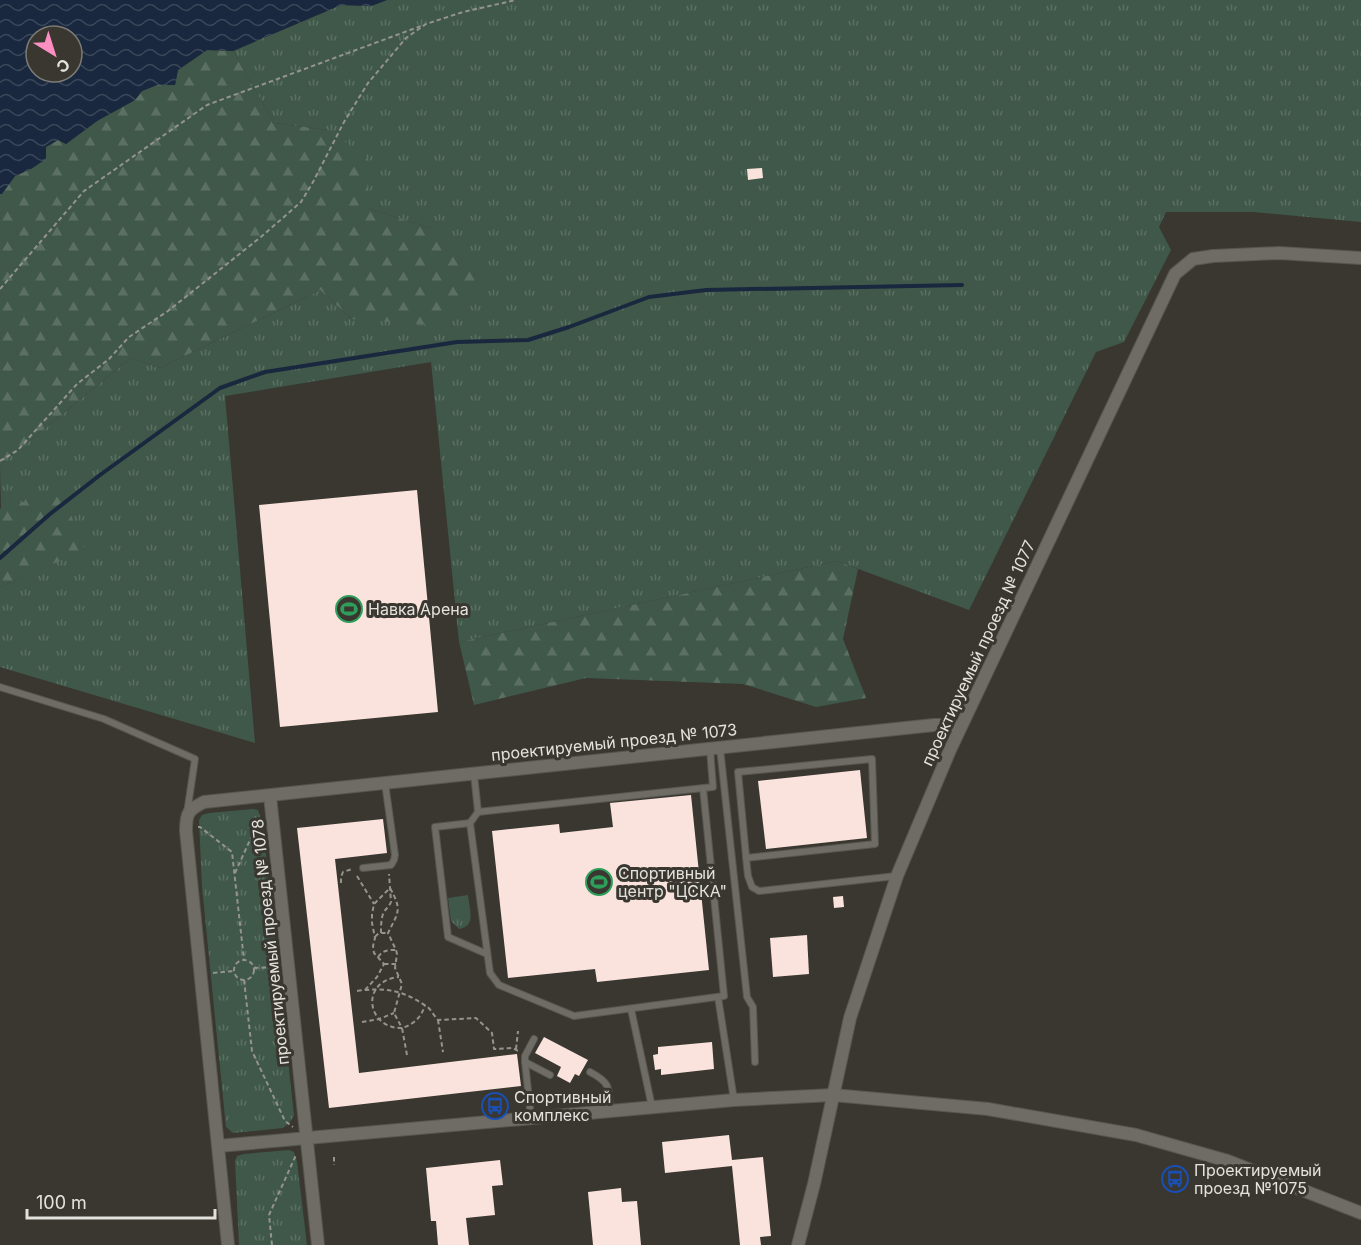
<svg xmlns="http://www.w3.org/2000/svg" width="1361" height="1245" viewBox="0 0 1361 1245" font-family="Inter,sans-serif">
	<defs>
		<pattern id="grass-tufts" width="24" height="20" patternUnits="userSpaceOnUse" patternTransform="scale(1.5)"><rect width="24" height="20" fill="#3f5849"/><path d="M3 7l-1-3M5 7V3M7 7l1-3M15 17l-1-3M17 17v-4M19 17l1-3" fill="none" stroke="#5b7063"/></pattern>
		<pattern id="forest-firs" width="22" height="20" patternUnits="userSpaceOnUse" patternTransform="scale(1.5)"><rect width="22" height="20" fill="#3f5849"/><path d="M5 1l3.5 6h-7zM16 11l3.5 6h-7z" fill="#5b7063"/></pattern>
		<pattern id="water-waves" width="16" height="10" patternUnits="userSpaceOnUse" patternTransform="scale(1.5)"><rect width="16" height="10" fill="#19283e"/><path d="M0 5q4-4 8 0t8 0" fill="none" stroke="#3a4759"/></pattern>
	</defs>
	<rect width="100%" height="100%" fill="#393730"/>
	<g fill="url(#grass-tufts)">
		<polygon points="387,0 1361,0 1361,222 1253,212 1166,212 1159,227 1171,250 1124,342 1096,352 969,610 837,561 459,642 431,362 225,396 255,743 0,667 0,587 85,549 1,509 0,465 131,358 160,368 320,290 352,319 434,229 368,208 328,130 274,123 233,51 341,5 371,6"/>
		<polygon points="253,809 258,810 263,826 294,1116 289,1123 283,1128 233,1133 226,1127 202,887 199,820 202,815 209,813"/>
		<path d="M 468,895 C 469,909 477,926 459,929 L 451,921 L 448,898 Z"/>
		<polygon points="289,1150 294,1152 297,1162 307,1245 239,1245 235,1161 237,1156 244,1154"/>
	</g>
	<g fill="url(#forest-firs)">
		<polygon points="207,50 233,51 274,123 328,130 367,157 368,208 434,229 489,275 443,326 352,319 320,290 160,368 131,358 0,465 0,194 2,193 15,176 31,169 46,147 58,140 66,144 97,121 135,100 142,91 157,85 175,85 178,70"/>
		<polygon points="61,490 85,550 0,587 0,508 1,509"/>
		<polygon points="837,561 858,569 843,639 866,698 816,707 743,684 586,678 474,705 459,642"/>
	</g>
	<path fill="url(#water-waves)" fill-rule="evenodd" d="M 0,0 L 387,0 L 371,6 L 341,5 L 233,51 L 207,50 L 178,70 L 175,85 L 157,85 L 142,91 L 135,100 L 97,121 L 66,144 L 58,140 L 46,147 L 46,159 L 31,169 L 15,176 L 2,194 L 0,194 ZM 36,36 L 72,36 L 72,72 L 36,72 Z"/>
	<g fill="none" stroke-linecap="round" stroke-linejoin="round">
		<polyline stroke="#19283e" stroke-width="4" points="0,558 50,514 100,475 220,388 265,372 457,342 528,340 569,327 649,297 706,290 962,285"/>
	</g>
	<g fill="#fbe3dd">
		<polygon points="762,168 763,178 748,180 747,169"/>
		<polygon points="417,490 438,712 280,727 259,505"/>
		<polygon points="860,770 867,838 766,849 758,781"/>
		<polygon points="691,795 709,970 597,982 595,969 508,978 492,831 559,824 560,833 613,827 610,803"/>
		<polygon points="383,819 387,853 335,859 359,1073 517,1054 521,1086 329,1108 297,828"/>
		<polygon points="843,896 844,907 834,908 833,897"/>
		<polygon points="807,935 809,974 773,977 770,938"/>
		<polygon points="544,1037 588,1060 579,1076 575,1074 570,1083 557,1076 561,1067 535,1053"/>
		<polygon points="712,1042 714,1069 661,1075 661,1069 655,1070 653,1055 658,1054 658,1047"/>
		<polygon points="729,1135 732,1160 763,1157 771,1236 760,1237 761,1245 740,1245 732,1166 665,1173 662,1142"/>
		<polygon points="500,1160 503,1185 492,1186 495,1215 466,1218 469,1245 438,1245 436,1221 431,1221 426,1168"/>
		<polygon points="621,1188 622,1202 637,1201 641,1245 593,1245 588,1192"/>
	</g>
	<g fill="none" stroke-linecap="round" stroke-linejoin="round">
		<defs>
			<g id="lane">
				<polyline points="0,687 104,719 195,759 187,813"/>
				<polyline points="720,748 747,997 753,1007 755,1062"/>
				<polyline points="474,774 478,812 713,787 710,749"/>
				<polyline points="478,812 470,823 490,973 499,985 574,1016 724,996 703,788"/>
				<polyline points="470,823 435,827 448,937 487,954"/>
				<polyline points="746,858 875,844 872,759 738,772 747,867 748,876 752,887 759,891 896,876"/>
				<polyline points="363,868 391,865 394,860 395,855 385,783"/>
				<polyline points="718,997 734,1100"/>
				<polyline points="631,1009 652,1107"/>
				<polyline points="525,1062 550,1075"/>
				<path d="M 590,1072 C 611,1083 609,1088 610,1111"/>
				<polyline points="531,1118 525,1062 525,1056 534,1039"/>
			</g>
			<g id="street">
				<polyline points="270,796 318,1245"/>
				<polyline points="218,1146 734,1100 833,1095 988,1109 1136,1135 1228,1161 1361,1213"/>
				<path d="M 228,1245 L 186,831 C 186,813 188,810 204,802 L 934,725 L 950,725 L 960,728"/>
				<polyline points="798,1245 814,1184 850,1018 897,876 950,750 1175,274 1193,259 1213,256 1279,253 1361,258"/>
			</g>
		</defs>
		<use href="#lane" stroke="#57564f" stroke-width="8"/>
		<use href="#street" stroke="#57564f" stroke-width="14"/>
		<g stroke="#94938d" stroke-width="2" stroke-dasharray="4.5 3" stroke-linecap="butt">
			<polyline points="0,289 84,191 207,105 421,26"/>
			<polyline points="0,461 18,450 77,384 109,359 129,337 168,311 262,236 301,202 313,182 344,122 368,83 406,38 426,24 463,12 516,0"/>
			<polyline points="198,827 200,827 232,852 244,960"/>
			<polyline points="235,873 260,818"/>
			<polyline points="357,876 374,904"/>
			<polyline points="341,883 341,877 343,872 352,869"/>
			<path d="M 381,933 C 381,927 381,920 383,914 C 385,909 389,907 391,902 L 389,874"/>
			<path d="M 375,937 C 379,932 382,933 388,933"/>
			<path d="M 378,957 C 383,950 388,950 396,950"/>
			<circle cx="244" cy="970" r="10"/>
			<polyline points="384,964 396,964"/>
			<polyline points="254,968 275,967"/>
			<polyline points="213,973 234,971"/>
			<polyline points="244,980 252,1051 285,1121 293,1127"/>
			<path d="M 365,990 L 377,977 L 384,964 L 374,953 L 373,946 L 375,938 L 372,923 L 372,914 L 374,904 L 390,888 C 402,910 399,911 388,933 L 396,950 L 397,954 L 395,968 L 402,984 L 394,1013 L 402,1028 C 367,1029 359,981 399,977"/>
			<path d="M 357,991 C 384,987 403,990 426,1006 C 431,1009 434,1016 438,1020 L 476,1018 L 492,1033 L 494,1049 L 513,1048 L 518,1051"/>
			<polyline points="438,1020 443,1052"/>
			<polyline points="362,1022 379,1019 394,1013"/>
			<polyline points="516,1049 518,1031"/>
			<path d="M 407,1055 L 402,1028 C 414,1024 421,1018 425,1005"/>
			<polyline points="334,1157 334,1165"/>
			<polyline points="272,1245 269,1215 296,1155"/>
		</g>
		<use href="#lane" stroke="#6e6c64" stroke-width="6"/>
		<use href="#street" stroke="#6e6c64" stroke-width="12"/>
	</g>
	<defs>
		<symbol id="stadium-ring" viewBox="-11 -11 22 22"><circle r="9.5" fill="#393730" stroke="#2e9e5b" stroke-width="1.5"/><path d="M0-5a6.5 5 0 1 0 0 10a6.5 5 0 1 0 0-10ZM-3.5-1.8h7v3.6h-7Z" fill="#2e9e5b"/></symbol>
		<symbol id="bus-ring" viewBox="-11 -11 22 22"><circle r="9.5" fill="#393730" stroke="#1a4fb4" stroke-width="1.5"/><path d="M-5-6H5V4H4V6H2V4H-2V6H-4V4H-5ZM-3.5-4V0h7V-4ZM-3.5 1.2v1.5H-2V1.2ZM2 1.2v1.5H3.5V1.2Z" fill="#1a4fb4"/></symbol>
	</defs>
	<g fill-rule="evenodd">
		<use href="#stadium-ring" x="334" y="594" width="30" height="30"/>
		<use href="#stadium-ring" x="584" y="867" width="30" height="30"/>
		<use href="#bus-ring" x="480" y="1091" width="30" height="30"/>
		<use href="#bus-ring" x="1160" y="1164" width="30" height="30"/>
	</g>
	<g text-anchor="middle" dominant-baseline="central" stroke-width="6" stroke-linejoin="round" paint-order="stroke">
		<g font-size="16" fill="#e3e2dd" stroke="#393730" text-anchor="start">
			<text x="368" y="609">Навка Арена</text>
			<text x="618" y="873">Спортивный<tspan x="618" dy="18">центр "ЦСКА"</tspan></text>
			<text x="514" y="1097">Спортивный<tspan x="514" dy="18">комплекс</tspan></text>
			<text x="1194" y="1170">Проектируемый<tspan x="1194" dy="18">проезд №1075</tspan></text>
		</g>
		<g font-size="16" fill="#e3e2dd" stroke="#393730">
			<text transform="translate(978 653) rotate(-65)">проектируемый проезд № 1077</text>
			<text transform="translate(614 742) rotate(-6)">проектируемый проезд № 1073</text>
			<text transform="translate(270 942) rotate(-96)">проектируемый проезд № 1078</text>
		</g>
	</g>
	<g transform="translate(54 54) rotate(142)"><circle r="28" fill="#393730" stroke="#7d7b75" stroke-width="1.5"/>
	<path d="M0-4.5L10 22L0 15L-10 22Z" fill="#fc8fc1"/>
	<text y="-9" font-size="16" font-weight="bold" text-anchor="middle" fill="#e3e2dd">С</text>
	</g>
	<path d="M27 1209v9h188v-9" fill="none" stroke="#e3e2dd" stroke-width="3"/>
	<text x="36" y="1209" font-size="18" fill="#e3e2dd" stroke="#393730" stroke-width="4.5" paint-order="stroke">100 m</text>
</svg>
